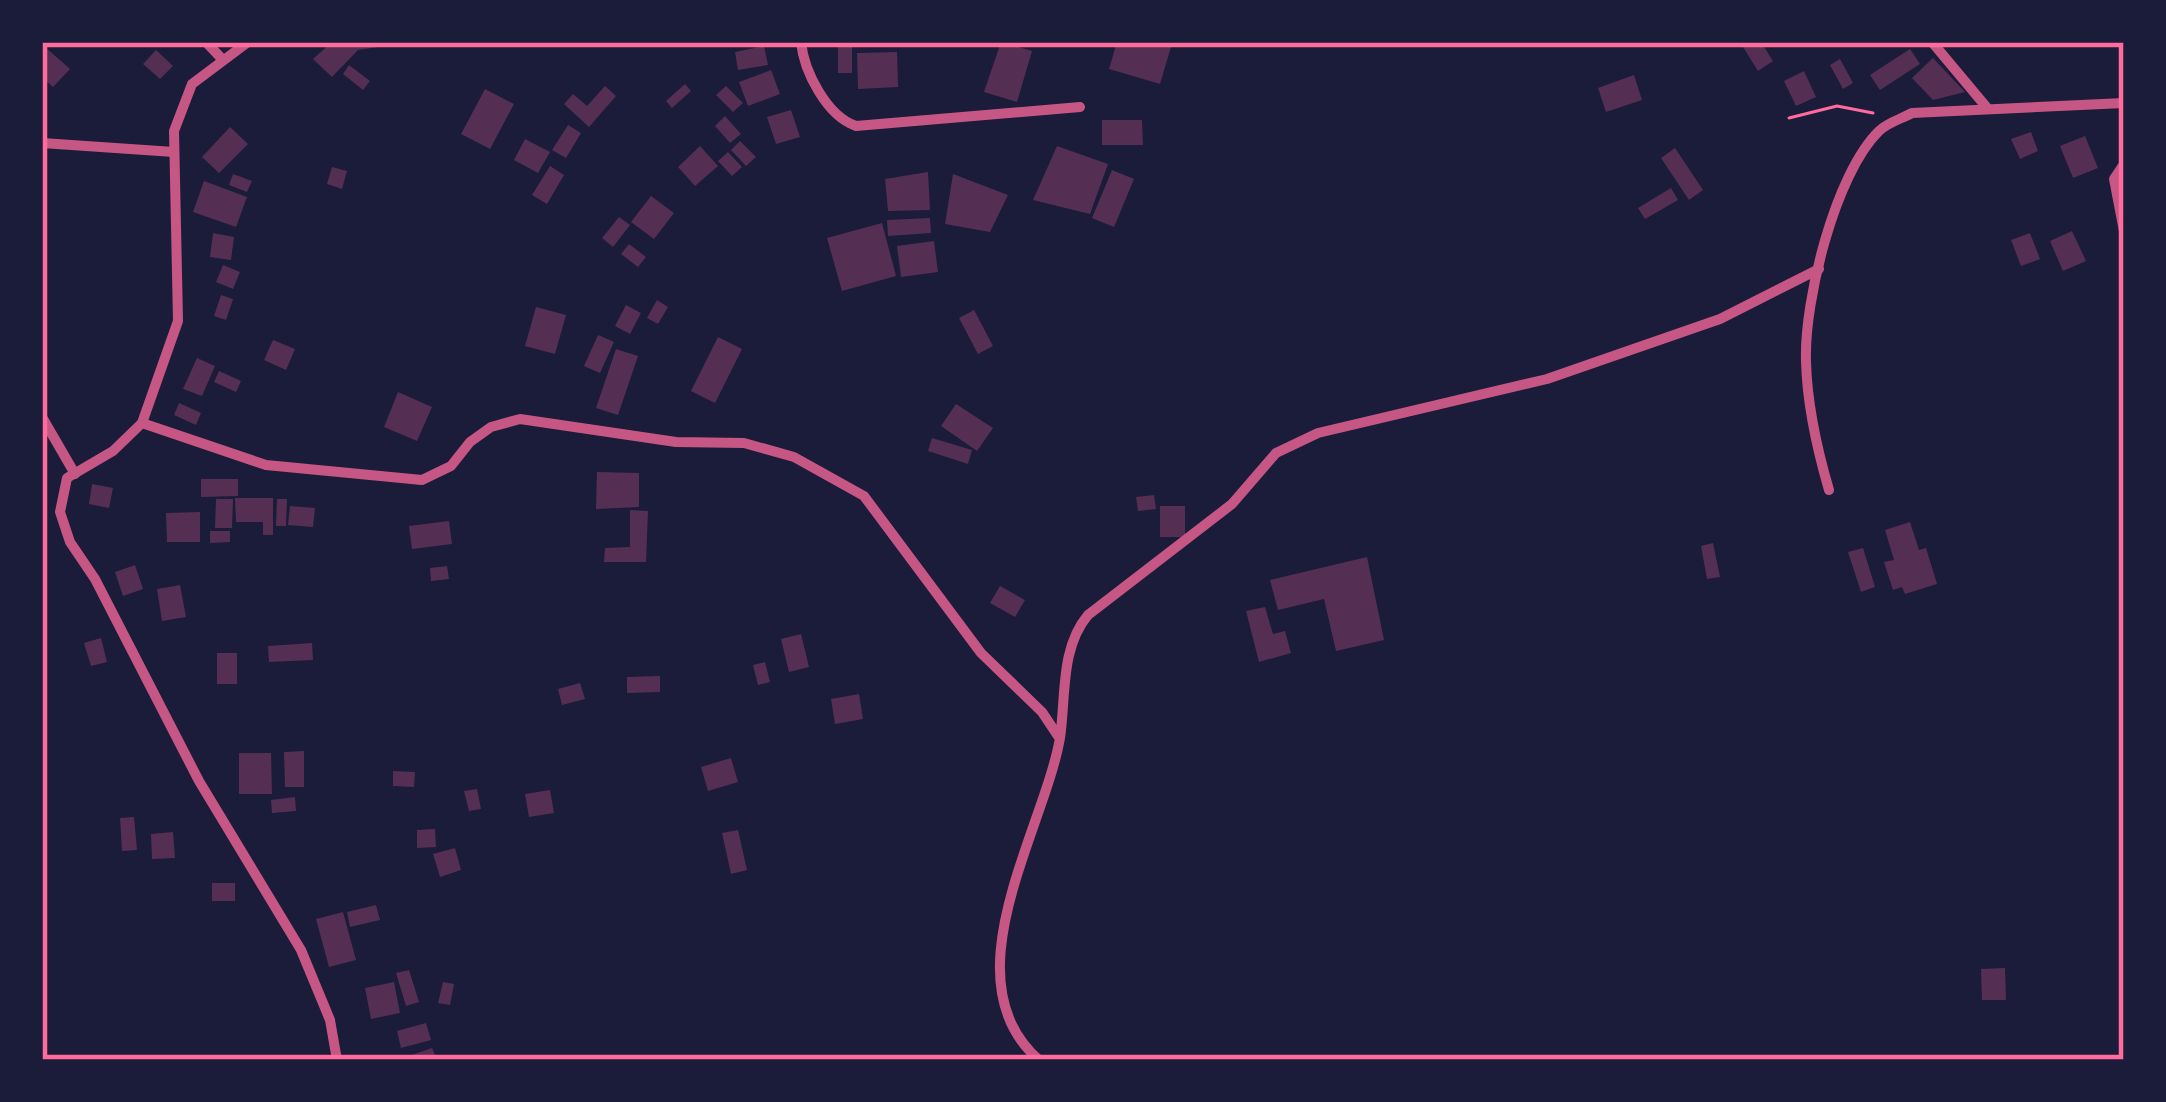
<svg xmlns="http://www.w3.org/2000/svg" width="2166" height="1102" viewBox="0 0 2166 1102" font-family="'Varela Round',sans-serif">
	<rect width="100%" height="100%" fill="#1b1b3a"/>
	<g fill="#542f53">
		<polygon points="332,42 376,42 378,47 358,50 332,77 313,59"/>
		<rect x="838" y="42" width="14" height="31"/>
		<polygon points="1001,42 1032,51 1017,102 984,92"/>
		<polygon points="1117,42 1171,47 1160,84 1109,69"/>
		<polygon points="1740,42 1761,42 1773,61 1758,71"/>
		<polygon points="764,46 768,65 738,70 735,52"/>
		<polygon points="45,47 70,69 53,87 42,77"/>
		<polygon points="1910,49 1920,64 1880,90 1870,75"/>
		<polygon points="156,50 173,66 160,79 143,64"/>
		<polygon points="897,52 898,87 858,89 857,53"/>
		<polygon points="1933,58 1965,92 1933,100 1912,78"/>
		<polygon points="1840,59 1853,83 1843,89 1830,65"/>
		<polygon points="349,65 370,81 363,90 343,74"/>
		<polygon points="771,70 780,94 748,106 739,82"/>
		<polygon points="1804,71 1816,97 1796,106 1784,81"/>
		<polygon points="1634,75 1642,100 1606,112 1598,88"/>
		<polygon points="685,84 691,91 672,108 666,101"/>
		<polygon points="605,86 616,96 589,127 564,104 573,94 587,106"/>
		<polygon points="726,86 743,103 733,112 716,95"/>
		<polygon points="485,89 514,104 490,149 461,134"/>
		<polygon points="791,110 800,137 776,144 767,117"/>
		<polygon points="725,116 741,134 730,143 715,126"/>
		<polygon points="1102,120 1142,120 1143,145 1102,145"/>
		<polygon points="568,125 581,133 566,158 552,150"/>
		<polygon points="230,127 248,144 219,173 202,157"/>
		<polygon points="2031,132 2038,151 2020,159 2011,139"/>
		<polygon points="2085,136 2098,168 2073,178 2060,146"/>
		<polygon points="525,139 550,152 538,173 514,160"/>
		<polygon points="740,141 756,157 746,166 731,150"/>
		<polygon points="700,146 718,166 695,186 678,167"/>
		<polygon points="1057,146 1108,164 1090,214 1033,200"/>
		<polygon points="1675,148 1703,190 1689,200 1661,158"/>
		<polygon points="728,152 742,167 732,176 718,161"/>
		<polygon points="550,166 564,175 547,204 532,195"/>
		<polygon points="332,167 347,171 342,189 327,184"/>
		<polygon points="1112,170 1134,179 1114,227 1092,218"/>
		<polygon points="928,172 930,210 888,211 885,179"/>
		<polygon points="233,174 252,181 247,192 229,185"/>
		<polygon points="953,174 1008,195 990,232 945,224"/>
		<polygon points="204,181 247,197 236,227 193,212"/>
		<polygon points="1671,188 1678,200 1645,219 1638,208"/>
		<polygon points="651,196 674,213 654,239 631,222"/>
		<polygon points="619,217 630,225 613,247 602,238"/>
		<polygon points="930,218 931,233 888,236 887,220"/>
		<polygon points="882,223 896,276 842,291 827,238"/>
		<polygon points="2072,231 2086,261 2063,271 2050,241"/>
		<polygon points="213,233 234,237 231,260 210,257"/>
		<polygon points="2030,233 2040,259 2021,266 2011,240"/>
		<polygon points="934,241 938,272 901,277 897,246"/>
		<polygon points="629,244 646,257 638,267 621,254"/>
		<polygon points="223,265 240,272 233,289 216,282"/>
		<polygon points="221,295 233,299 226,320 214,316"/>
		<polygon points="657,300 668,307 658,324 647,318"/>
		<polygon points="626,305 641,313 630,334 615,326"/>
		<polygon points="536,307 566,315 555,354 525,346"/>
		<polygon points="974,310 993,346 978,354 959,318"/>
		<polygon points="598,335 614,342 600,373 584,366"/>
		<polygon points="718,337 742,349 715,403 691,391"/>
		<polygon points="273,340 295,349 286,370 264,360"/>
		<polygon points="616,349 638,356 618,415 596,408"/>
		<polygon points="197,358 215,366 202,396 183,389"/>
		<polygon points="219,371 241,381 236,392 214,382"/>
		<polygon points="398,392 432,407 417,441 384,427"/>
		<polygon points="179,403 201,413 196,425 174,415"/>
		<polygon points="956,404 993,428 977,451 941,426"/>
		<polygon points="932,438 972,450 968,464 928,451"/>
		<polygon points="597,472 639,473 639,507 596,509"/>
		<polygon points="201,479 238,479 238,496 201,497"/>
		<polygon points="92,484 113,488 109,508 89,504"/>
		<polygon points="1154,495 1156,509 1138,511 1136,497"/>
		<polygon points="235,498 273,498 273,535 263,535 263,522 236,522"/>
		<polygon points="216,499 233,499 232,528 215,528"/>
		<polygon points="277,499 287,499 286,526 276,526"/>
		<polygon points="290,506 315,508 313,527 288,525"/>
		<rect x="1160" y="506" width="25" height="31"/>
		<polygon points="630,510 648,511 646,562 604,562 605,548 630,547"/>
		<polygon points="200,512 200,542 167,542 166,513"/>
		<polygon points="449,521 452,544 412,549 409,526"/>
		<polygon points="1910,522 1919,550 1926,548 1937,584 1905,594 1902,587 1893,590 1884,562 1894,560 1885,530"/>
		<polygon points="210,531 230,531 230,542 210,543"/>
		<polygon points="1713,543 1720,577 1707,579 1701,546"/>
		<polygon points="1863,548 1875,587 1861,592 1848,552"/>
		<polygon points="1367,557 1384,640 1336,651 1324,599 1278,610 1270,580"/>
		<polygon points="135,565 143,589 123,596 115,572"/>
		<polygon points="447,566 449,579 431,581 430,568"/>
		<polygon points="180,585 186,617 162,621 157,589"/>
		<polygon points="1000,586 1025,600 1015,617 990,603"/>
		<polygon points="1265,607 1273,634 1285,631 1291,653 1259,662 1246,611"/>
		<polygon points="801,634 809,667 789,672 781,639"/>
		<polygon points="101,638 107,662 91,666 84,643"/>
		<polygon points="312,643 313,660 269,662 268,646"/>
		<rect x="217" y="653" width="20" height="31"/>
		<polygon points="765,662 770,682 758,685 753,665"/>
		<polygon points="660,676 660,692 627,693 627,677"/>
		<polygon points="580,683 585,699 562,705 558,689"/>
		<polygon points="859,694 863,719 835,724 831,699"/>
		<polygon points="304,751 304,787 285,787 284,752"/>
		<polygon points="239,753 271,753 272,794 239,794"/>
		<polygon points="731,758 738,782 708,791 701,767"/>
		<polygon points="393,771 415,772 414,787 393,786"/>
		<polygon points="477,789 481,809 469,811 464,791"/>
		<polygon points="550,790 554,813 529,817 525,794"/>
		<polygon points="295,797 296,811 272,813 271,800"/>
		<polygon points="134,817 137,850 122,851 120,818"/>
		<polygon points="435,829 436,847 417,848 417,830"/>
		<polygon points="738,830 747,870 731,874 722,833"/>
		<polygon points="173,832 175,858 152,859 151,834"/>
		<polygon points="455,848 461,870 440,877 433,854"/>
		<rect x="212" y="883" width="23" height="18"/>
		<polygon points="376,905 380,920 350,927 347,912"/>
		<polygon points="343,912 356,960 329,967 316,919"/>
		<polygon points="2005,968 2006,1000 1982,1000 1981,969"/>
		<polygon points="409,970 419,1002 406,1006 396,973"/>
		<polygon points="394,982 400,1013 371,1019 365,988"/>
		<polygon points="443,982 454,984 450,1005 438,1003"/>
		<polygon points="426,1023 431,1040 401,1048 397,1031"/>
		<polygon points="432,1048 437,1060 400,1060 400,1059"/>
	</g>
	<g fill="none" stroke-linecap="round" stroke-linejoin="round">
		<polyline stroke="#ff6b9d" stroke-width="3" points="1789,118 1837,106 1873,113"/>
		<g stroke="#c65784" stroke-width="10">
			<polyline points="206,42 222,59"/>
			<polyline points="248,42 192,84 174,131 178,321 142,423 113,451 67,478 60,512 70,542 95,579 199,781 301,950 330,1020 337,1060"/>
			<path d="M 801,42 C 804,72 827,116 856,126 L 1080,107"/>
			<polyline points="1932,42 1988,109"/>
			<polyline points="42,143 174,152"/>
			<polyline points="2124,164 2114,179 2124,231"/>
			<polyline points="42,417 75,474"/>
			<polyline points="142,423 266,465 422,480 451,466 470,442 491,427 520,419 676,442 744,443 794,457 864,496 981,653 1042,712 1058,736"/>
			<path d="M 1829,490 C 1817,449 1807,403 1806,361 C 1804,301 1835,174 1879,131 C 1887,123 1901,119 1912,113 L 2124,103"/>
			<path d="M 1039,1060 C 947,980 1044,830 1060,738 C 1066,698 1060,648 1088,615 L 1232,504 L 1276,453 L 1318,433 L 1547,379 L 1720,319 L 1819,269"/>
		</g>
	</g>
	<rect width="2166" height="1102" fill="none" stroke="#1b1b3a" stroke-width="90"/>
	<rect x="45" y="45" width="2076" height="1012" fill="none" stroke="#ff6b9d" stroke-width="4.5"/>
</svg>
